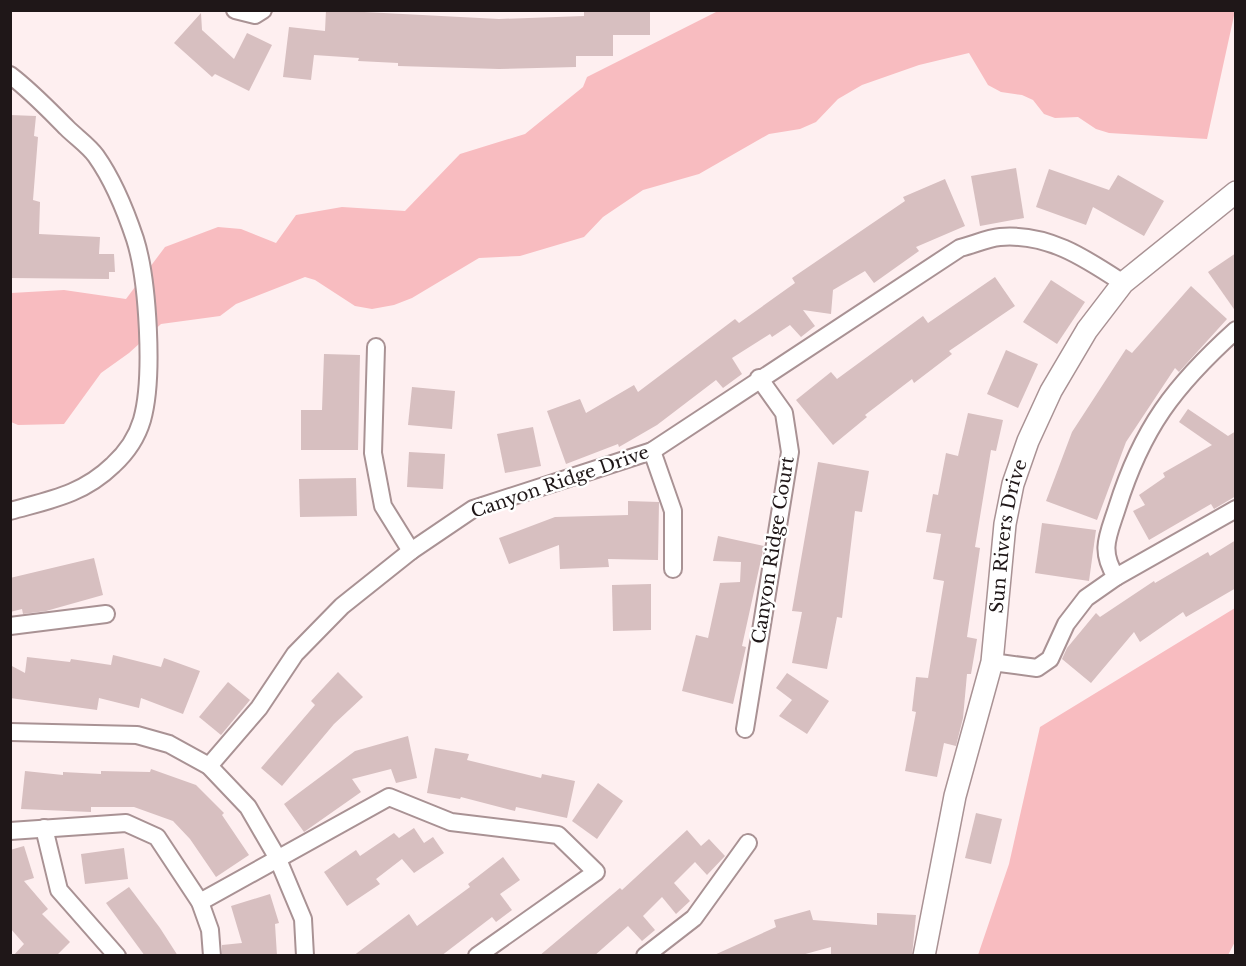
<svg xmlns="http://www.w3.org/2000/svg" width="1246" height="966" viewBox="0 0 1246 966" font-family="'Libre Baskerville',serif">
	<rect width="100%" height="100%" fill="#feeff0"/>
	<g fill="#f8bcc0">
		<polygon points="718,11 1235,11 1207,139 1109,133 1096,129 1078,117 1055,118 1044,114 1033,100 1022,95 1001,92 988,85 969,53 919,65 862,85 838,99 816,122 800,129 769,134 699,174 643,190 603,217 584,237 520,256 479,258 412,298 394,305 372,309 355,306 315,280 305,277 236,304 220,316 161,324 129,353 101,373 64,424 18,425 11,422 11,293 64,290 126,299 165,247 218,227 241,229 276,243 296,215 342,207 405,211 460,154 525,134 583,87 587,77"/>
		<polygon points="1235,608 1236,940 1228,955 978,955 1009,864 1040,727"/>
	</g>
	<g fill="#d7bfc0">
		<polygon points="326,10 499,19 584,16 584,10 650,10 650,35 613,35 613,56 576,56 576,67 499,69 398,66 398,63 358,61 359,58 314,55 311,80 283,77 289,27 325,31"/>
		<polygon points="201,13 202,30 234,59 247,33 272,45 249,91 215,74 212,77 174,43"/>
		<polygon points="10,115 36,116 34,136 38,137 33,200 40,202 39,234 100,237 99,254 114,254 115,272 109,272 109,279 10,278"/>
		<polygon points="1016,168 1024,218 980,226 971,176"/>
		<polygon points="1049,169 1109,190 1118,175 1164,201 1144,236 1093,207 1086,225 1036,207"/>
		<polygon points="945,179 965,226 916,247 919,251 874,283 865,271 833,290 831,314 803,310 815,326 801,337 790,325 772,337 770,334 732,358 742,374 723,388 716,380 657,425 619,447 618,444 566,464 547,411 580,399 586,413 634,385 638,392 735,319 739,323 795,283 792,278 905,201 903,197"/>
		<polygon points="1236,253 1236,312 1208,272"/>
		<polygon points="995,277 1015,306 949,351 952,354 914,383 912,379 865,415 867,417 833,445 796,400 831,372 837,379 923,316 928,323"/>
		<polygon points="1051,280 1085,302 1057,344 1023,322"/>
		<polygon points="1191,286 1227,319 1179,372 1175,368 1126,442 1097,520 1046,501 1072,432 1126,349 1132,353"/>
		<polygon points="1006,350 1038,364 1018,408 987,394"/>
		<polygon points="324,354 360,355 358,450 301,450 301,410 322,410"/>
		<polygon points="412,387 455,391 452,429 408,425"/>
		<polygon points="1188,409 1228,436 1236,431 1236,496 1214,509 1211,504 1149,540 1133,511 1145,505 1139,495 1165,477 1163,473 1212,445 1179,422"/>
		<polygon points="968,413 1003,420 996,451 991,450 975,547 980,548 967,637 977,639 971,674 967,674 963,718 956,746 944,743 937,777 905,771 916,712 912,711 916,677 928,678 944,581 933,579 941,534 926,532 933,494 938,495 946,453 958,456"/>
		<polygon points="533,427 541,466 505,473 497,434"/>
		<polygon points="409,452 445,454 443,489 407,487"/>
		<polygon points="818,462 869,471 862,512 855,511 842,618 837,617 827,669 792,663 802,612 792,611"/>
		<polygon points="356,478 357,516 300,517 299,479"/>
		<polygon points="628,501 659,502 658,560 608,559 609,567 560,569 559,545 509,564 499,538 555,517 628,515"/>
		<polygon points="1042,523 1096,530 1089,581 1035,573"/>
		<polygon points="718,536 764,546 742,646 746,647 733,704 682,691 696,635 708,638 720,583 740,582 741,562 713,561"/>
		<polygon points="1236,540 1236,588 1186,617 1183,612 1140,642 1134,632 1091,683 1062,659 1067,648 1096,613 1100,617 1154,581 1155,583 1208,552 1210,556"/>
		<polygon points="94,558 103,595 46,611 23,614 22,609 10,612 10,578"/>
		<polygon points="651,584 651,630 613,631 612,585"/>
		<polygon points="113,655 161,667 164,658 200,671 183,714 141,698 139,708 99,698 97,710 10,698 10,665 25,673 27,657 70,662 71,659 111,665"/>
		<polygon points="338,672 363,697 334,724 282,786 261,768 315,705 311,701"/>
		<polygon points="787,673 829,701 807,734 779,716 792,700 776,688"/>
		<polygon points="228,682 250,700 221,735 199,717"/>
		<polygon points="408,736 417,778 396,783 391,769 352,779 361,792 304,832 284,804 355,751"/>
		<polygon points="435,748 469,754 467,760 541,778 542,774 575,781 567,818 516,807 515,811 461,797 460,799 427,793"/>
		<polygon points="151,769 196,785 224,813 222,815 249,855 216,877 190,839 173,821 134,807 91,807 91,812 21,809 25,771 63,775 63,772 101,774 101,771 150,772"/>
		<polygon points="598,783 623,801 597,839 572,821"/>
		<polygon points="976,813 1002,819 991,864 965,858"/>
		<polygon points="414,828 424,843 433,837 444,853 414,873 402,859 376,879 380,884 347,906 324,872 356,850 360,856 394,833 399,838"/>
		<polygon points="687,830 701,846 709,839 725,856 707,875 695,862 674,883 690,901 676,914 662,897 643,916 655,930 642,941 628,926 594,956 539,956 620,888 622,890"/>
		<polygon points="24,846 34,878 24,881 48,909 42,914 70,942 56,956 13,956 24,944 10,928 10,850"/>
		<polygon points="124,848 128,879 85,884 81,854"/>
		<polygon points="503,857 520,880 500,894 512,910 496,922 492,917 441,956 353,956 409,914 417,926 470,887 468,884"/>
		<polygon points="129,887 160,928 178,956 145,956 106,903"/>
		<polygon points="270,894 279,923 275,924 277,956 222,956 222,945 242,943 231,906"/>
		<polygon points="810,910 813,920 877,925 877,913 916,915 912,956 831,956 831,947 798,956 712,956 776,927 774,920"/>
	</g>
	<g fill="none" stroke-linecap="round" stroke-linejoin="round">
		<defs>
			<g id="minor">
				<polyline points="235,10 255,15 263,10"/>
				<path d="M 10,75 C 31,91 48,109 67,128 C 76,137 89,146 96,156 C 113,180 126,212 135,239 C 148,280 154,378 142,420 C 137,437 126,453 113,465 C 82,495 49,500 10,511"/>
				<polyline points="376,347 373,453 383,506 411,551"/>
				<polyline points="652,451 673,511 673,569"/>
				<path d="M 1116,577 C 1099,550 1108,536 1117,508 C 1142,428 1174,386 1236,330"/>
				<polyline points="10,626 106,614"/>
				<polyline points="992,662 1037,668 1050,659 1066,624 1086,598 1116,577 1236,509"/>
				<polyline points="745,729 790,452 784,413 759,378"/>
				<polyline points="10,732 137,735 169,744 209,766 248,807 277,857 303,919 305,956"/>
				<path d="M 209,766 L 259,708 L 295,654 L 342,606 L 411,551 L 473,509 L 652,451 L 960,248 C 973,245 987,238 1000,237 C 1048,233 1085,258 1123,283"/>
				<polyline points="44,828 59,890 117,956"/>
				<polyline points="10,831 126,823 157,837 200,902 210,930 212,956"/>
				<polyline points="200,902 389,797 451,822 558,835 596,872 477,956"/>
				<polyline points="645,956 694,918 748,843"/>
			</g>
			<g id="tertiary">
				<path id="s1" d="M 924,956 L 955,796 L 992,662 L 1005,524 L 1013,484 L 1028,441 L 1051,391 L 1087,330 L 1123,283 L 1236,192"/>
			</g>
		</defs>
		<use href="#minor" stroke="#a99294" stroke-width="20"/>
		<use href="#tertiary" stroke="#a99294" stroke-width="24"/>
		<use href="#minor" stroke="#fff" stroke-width="16"/>
		<use href="#tertiary" stroke="#fff" stroke-width="21"/>
	</g>
	<g text-anchor="middle" dominant-baseline="central" stroke-width="5" stroke-linejoin="round" paint-order="stroke">
		<g font-size="18" fill="#1f1718" stroke="#fff">
			<text transform="translate(560 482) rotate(-19)">Canyon Ridge Drive</text>
			<text stroke="none"><textPath href="#s1" startOffset="429">Sun Rivers Drive</textPath></text>
			<text transform="translate(773 550) rotate(-81)">Canyon Ridge Court</text>
		</g>
	</g>
	<rect width="1246" height="966" fill="none" stroke="#1f1718" stroke-width="24"/>
</svg>
